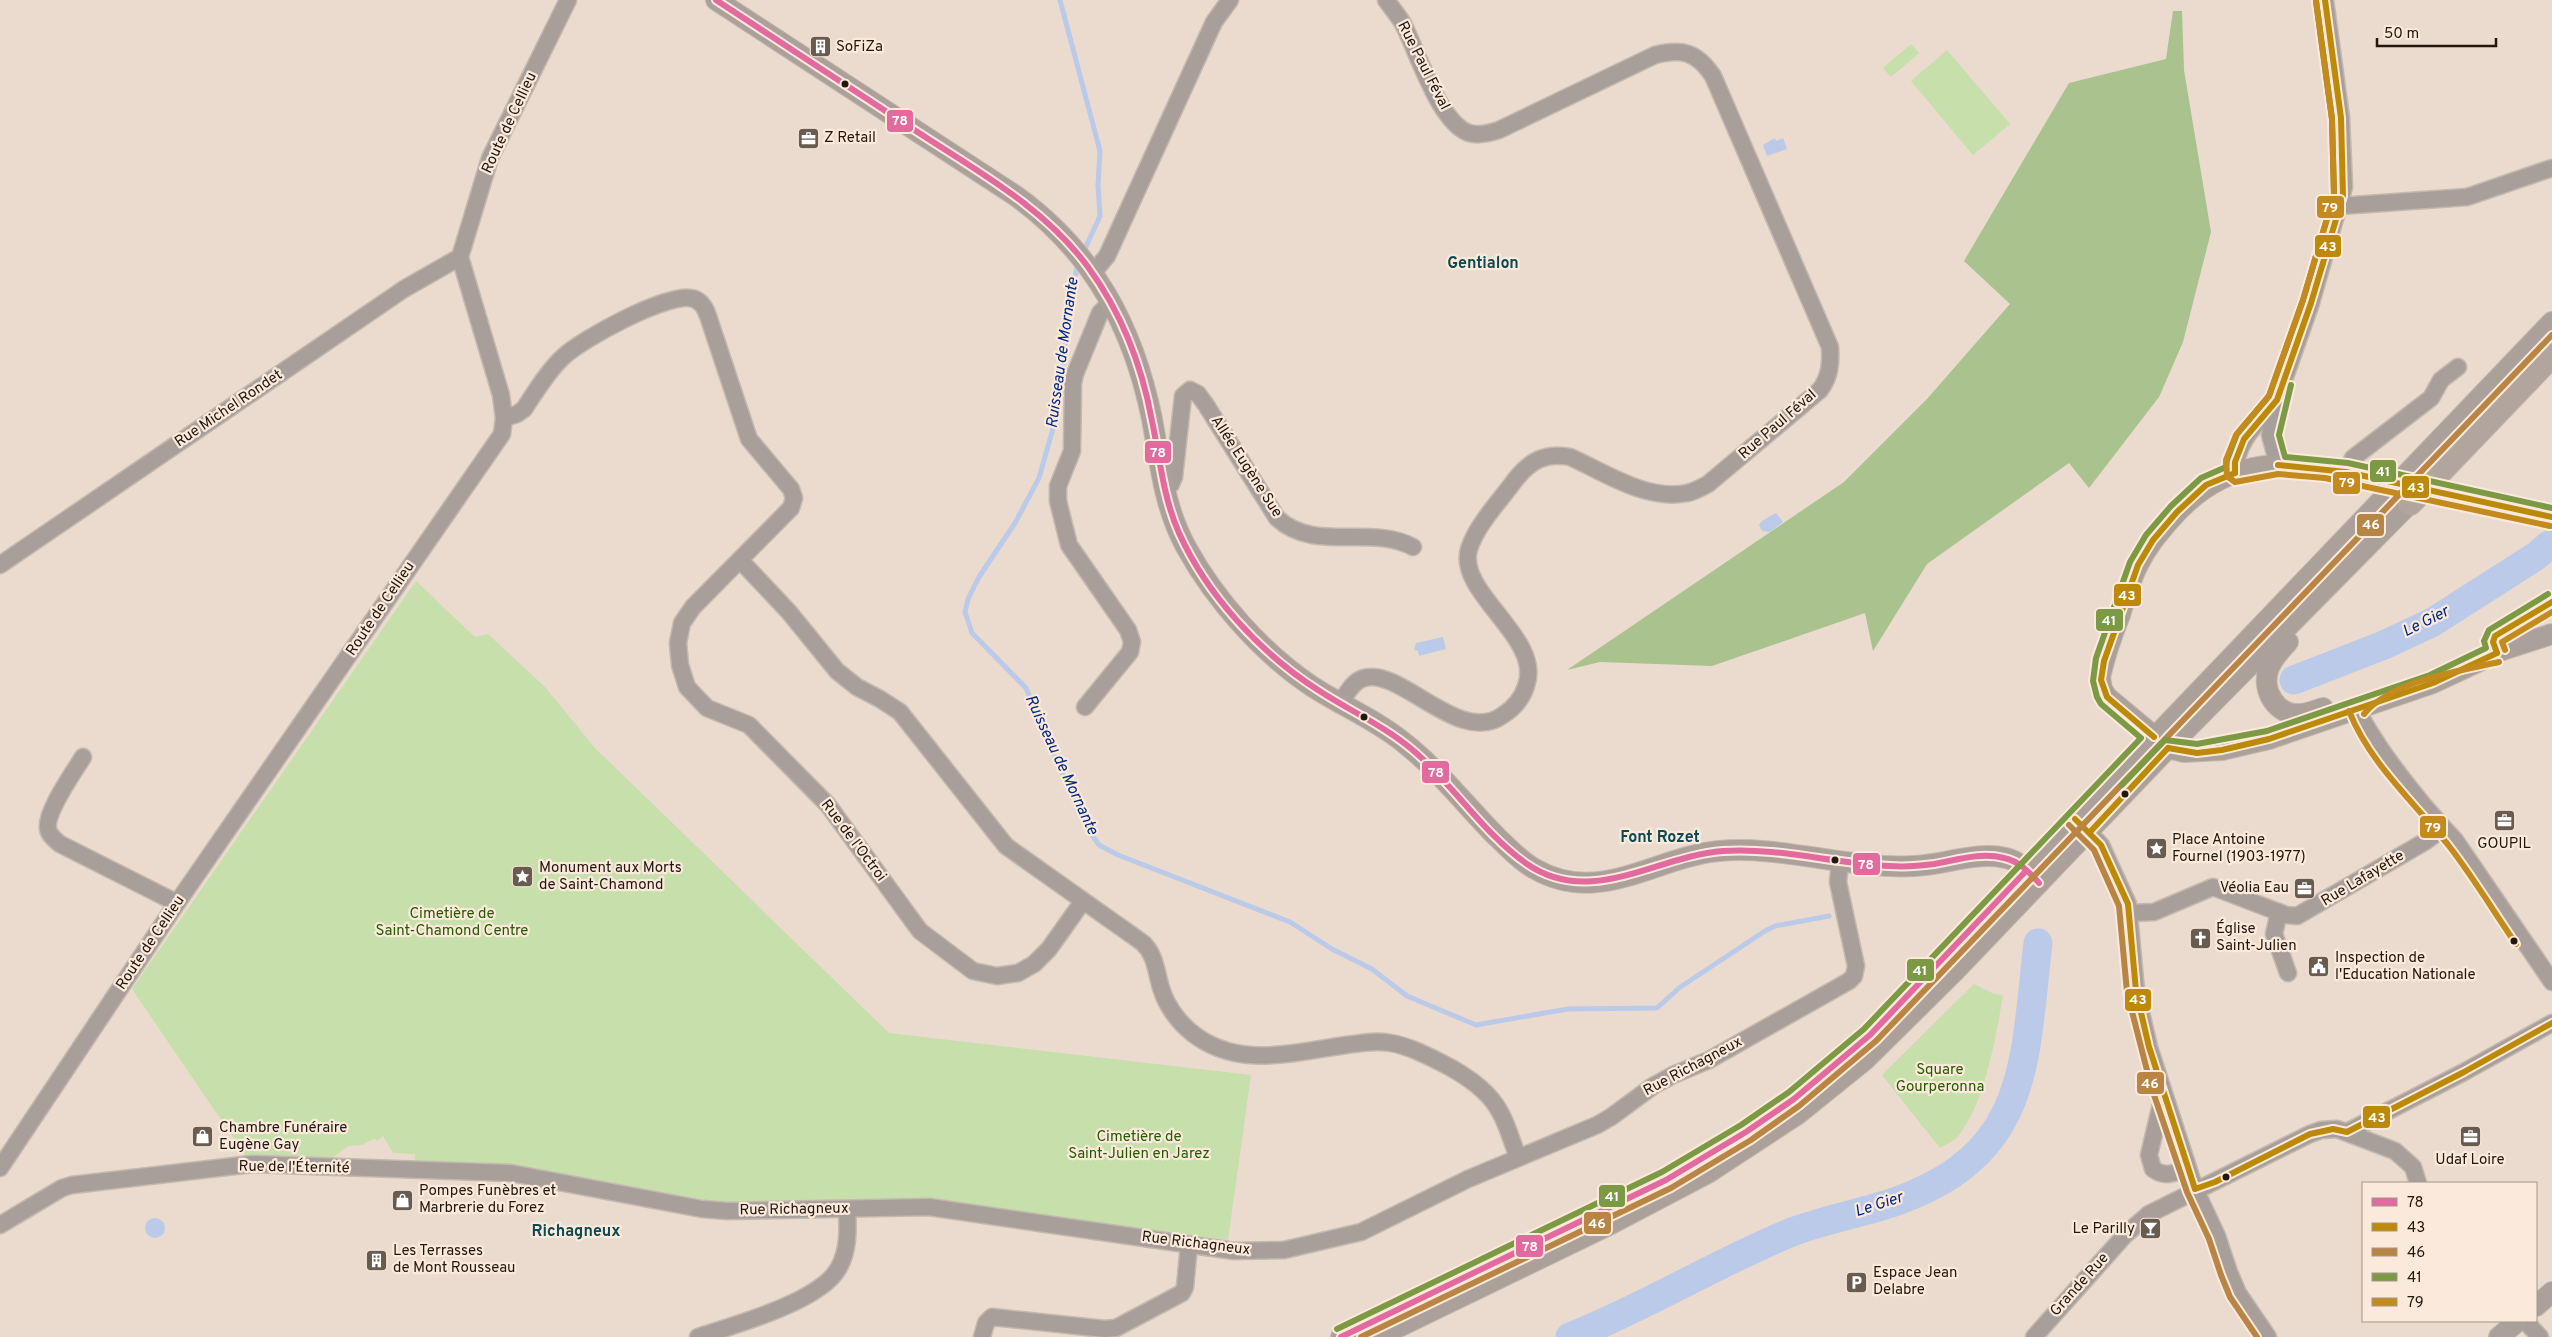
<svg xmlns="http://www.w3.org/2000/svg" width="2552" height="1337" viewBox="0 0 2552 1337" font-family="Overpass,sans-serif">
	<rect width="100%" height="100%" fill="#ebdbce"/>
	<g fill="#c6dfab">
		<polygon points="1911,44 1919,53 1891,77 1883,68"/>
		<polygon points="1947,50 2010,124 1973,155 1911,81"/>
		<polygon points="416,581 475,637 488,634 545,687 595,748 889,1033 1251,1075 1228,1240 991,1210 743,1207 522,1166 414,1165 415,1154 393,1153 383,1136 377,1141 375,1138 362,1145 348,1146 328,1161 247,1158 132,989"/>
		<path d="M 1974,984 L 1994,994 L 2003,995 C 1996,1036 1985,1102 1959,1135 C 1955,1141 1946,1144 1940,1148 L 1882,1075 Z"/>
	</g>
	<polygon fill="#a9c28e" points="2173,11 2182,11 2184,70 2211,232 2183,342 2159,397 2089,488 2069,463 1927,564 1873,651 1865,613 1712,666 1600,662 1567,670 1844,482 1927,399 2010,304 1964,261 2069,83 2166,59"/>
	<g fill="#bbcae9">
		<polygon points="1775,138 1776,141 1783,138 1787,149 1767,156 1763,145"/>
		<polygon points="1776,513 1783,522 1770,532 1762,531 1759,525 1762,521"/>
		<polygon points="1443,637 1446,649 1419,656 1418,651 1414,650 1416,643"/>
		<circle cx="155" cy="1228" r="10"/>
	</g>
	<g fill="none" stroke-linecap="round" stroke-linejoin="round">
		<g stroke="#bbcae9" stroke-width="5">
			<polyline points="1060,0 1100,151 1098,185 1100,216 1083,253"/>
			<polyline points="1078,262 1071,298 1056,418 1039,478 1015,523 979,577 968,599 965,612 972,633 1026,688 1080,815 1092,835 1099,845 1118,855 1290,922 1332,949 1372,969 1407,996 1476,1025 1568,1009 1657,1008 1679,988 1765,931 1775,926 1829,916"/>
		</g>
		<g stroke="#bbcae9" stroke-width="29">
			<polyline points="2294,680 2384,645 2433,622 2536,556 2549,545"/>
			<path d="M 1570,1337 C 1646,1307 1716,1263 1792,1232 C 1826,1219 1863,1213 1897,1201 C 2030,1153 2024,1063 2038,943"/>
		</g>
		<defs>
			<g id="minor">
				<polyline points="2340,206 2467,197 2552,168"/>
				<polyline points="1093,273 1107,256 1214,22 1230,0"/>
				<path d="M 504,418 L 517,414 L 524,409 C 536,391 548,371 563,357 C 583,338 664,295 690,298 C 700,299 705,307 708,316 L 749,439 L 791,489 L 794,498 L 791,508 L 693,607 L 682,623 L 678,643 L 680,665 L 687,687 L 707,708 L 749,725 L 828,805 L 920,931 L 973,971 L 997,976 L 1018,973 L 1034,964 L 1049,949 L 1083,901"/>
				<polyline points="2278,465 2270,435 2277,400 2311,303 2344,187 2341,118 2325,0"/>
				<polyline points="2346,472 2353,458 2431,398 2441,380 2458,367"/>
				<path d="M 2235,473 C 2235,443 2257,423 2275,402"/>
				<path d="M 1163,486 L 1171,484 L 1174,477 L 1183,396 L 1190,390 L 1198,394 L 1206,405 L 1277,518 C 1314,553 1371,524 1413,547"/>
				<path d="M 740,560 L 789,612 L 837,671 L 857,687 L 880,699 L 900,712 L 1006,846 L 1143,943 C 1156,956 1156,972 1161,988 C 1167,1008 1182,1027 1199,1038 C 1244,1068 1296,1052 1346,1045 C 1361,1043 1376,1040 1391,1043 C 1408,1046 1424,1054 1440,1062 C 1462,1073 1488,1089 1500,1112 C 1508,1126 1512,1143 1518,1157"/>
				<polyline points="0,565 404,289 460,257"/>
				<polyline points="2497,653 2493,642 2495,636 2552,602"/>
				<path d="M 1341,702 C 1347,693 1353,681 1364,678 C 1401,667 1460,747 1503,715 C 1514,708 1522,699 1526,686 C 1544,638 1456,593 1469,549 C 1477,524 1500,501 1515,480 C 1530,461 1545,452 1570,457 C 1606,473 1646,501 1687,493 C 1694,492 1702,487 1708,484 L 1820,390 C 1830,376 1831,364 1830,347 L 1713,76 C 1697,52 1682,48 1655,55 L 1499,130 C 1490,133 1479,136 1469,133 C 1438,122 1417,49 1402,22 C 1397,14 1391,7 1386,0"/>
				<polyline points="1085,707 1130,652 1132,642 1128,630 1069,545 1058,501 1058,486 1072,451 1073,383 1075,374 1100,313 1111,302"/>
				<path d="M 2357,708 C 2362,722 2372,735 2380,748 C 2403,781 2427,811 2455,840 L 2552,982"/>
				<path d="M 83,757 C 74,772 45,812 48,829 C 49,835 55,840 60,844 L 177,903"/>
				<polyline points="2080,823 2101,845 2128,904 2136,991 2149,1047 2195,1189 2217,1236 2229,1272 2238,1293 2268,1337"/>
				<polyline points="2279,912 2274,934 2288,973"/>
				<polyline points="2130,913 2154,912 2213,887 2286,915 2297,916 2426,841 2442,829"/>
				<path d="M 2163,1096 L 2149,1155 L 2153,1169 C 2165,1178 2174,1173 2188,1168"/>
				<polyline points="2347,1132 2464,1072 2552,1023"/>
				<polyline points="0,1168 177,903 502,434 504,418 501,395 460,257 490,158 568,0"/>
				<polyline points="0,1225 62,1188 72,1185 252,1164 511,1173 702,1209 728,1211 929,1207 1234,1251 1284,1250 1361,1232 1468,1179 1597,1125 1611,1117 1653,1086 1673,1075 1709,1060 1849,981 1854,976 1856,966 1838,882 1840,861"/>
				<polyline points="2525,1321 2540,1337"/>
				<path d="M 698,1337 C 734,1325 819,1302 838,1269 C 849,1251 848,1229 847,1209"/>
				<polyline points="982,1337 986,1323 992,1317 1105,1329 1116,1328 1182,1293 1185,1287 1189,1245"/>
				<polyline points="2034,1337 2125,1235 2149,1214 2310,1134 2321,1130 2337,1129 2395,1151 2413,1167 2418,1183"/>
			</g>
			<g id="major">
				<path d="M 716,0 L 1016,196 C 1093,252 1133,326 1152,419 C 1160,463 1164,507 1186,547 C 1215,600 1263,654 1313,687 C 1342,706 1375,719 1403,742 C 1438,769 1466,806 1497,837 C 1509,848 1520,861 1535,869 C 1600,906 1655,857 1719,851 C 1781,845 1851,870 1915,866 C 1944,865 1977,851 2006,858 C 2020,861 2030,874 2039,883"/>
				<path d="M 2353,473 C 2279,456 2220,461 2169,521 C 2157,535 2146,548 2138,565 C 2130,580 2125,598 2120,615 C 2112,635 2105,655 2100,677 L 2102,689 L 2107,697 L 2168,748 L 2184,752 L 2222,750 L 2269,739 L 2433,683 L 2497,653"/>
				<polyline points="2452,496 2552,517"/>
				<path d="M 2288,642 C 2281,650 2271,659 2268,671 C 2262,691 2277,716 2300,714 C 2307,714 2316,710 2323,708"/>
				<polyline points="2484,656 2552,634"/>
				<polyline points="2536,1306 2552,1292"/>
				<polyline points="1341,1337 1666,1180 1746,1132 1794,1099 1870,1035 2552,322"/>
				<polyline points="1378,1337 1611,1224 1708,1173 1798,1114 1865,1060 1954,972 2168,748 2410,503"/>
				<polyline points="2499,1337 2518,1321"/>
			</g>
			<polyline id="highway" points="2410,503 2552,355"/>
		</defs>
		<use href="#minor" stroke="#c4b9ae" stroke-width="19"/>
		<use href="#major" stroke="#c4b9ae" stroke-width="22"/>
		<use href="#highway" stroke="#c4b9ae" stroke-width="26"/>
		<use href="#minor" stroke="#a89f9b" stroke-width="16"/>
		<use href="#major" stroke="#aba09a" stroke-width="20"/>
		<use href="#highway" stroke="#b1a59d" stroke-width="24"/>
		<defs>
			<polyline id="major-bridge" points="2353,473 2452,496"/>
		</defs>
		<use href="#major-bridge" stroke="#c4b9ae" stroke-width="22" stroke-linecap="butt"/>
		<use href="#major-bridge" stroke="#aba09a" stroke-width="20"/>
		<defs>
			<g id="bus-1">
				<path d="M 716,0 C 783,44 849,87 916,131 C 977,171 1044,207 1088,267 C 1121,312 1142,366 1152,421 C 1160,459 1163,497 1179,533 C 1207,595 1260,653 1318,690 C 1350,711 1385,726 1415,752 C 1454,786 1484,834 1527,864 C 1591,908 1656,856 1723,851 C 1779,847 1834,864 1890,866 C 1904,867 1919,866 1934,864 C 1957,860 1981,852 2004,858 C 2019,861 2029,872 2039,883"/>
				<polyline points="1341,1337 1666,1180 1746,1132 1794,1099 1870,1035 2026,871"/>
			</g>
			<g id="bus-2">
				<polyline points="2278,465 2346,472 2552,517"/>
				<polyline points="2235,473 2235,462 2244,439 2277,400 2311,303 2343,196 2341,118 2325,0"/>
				<polyline points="2497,653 2493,642 2495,636 2552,602"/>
				<polyline points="2154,737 2107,697 2101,680 2104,661 2138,565 2153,540 2177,512 2206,485 2235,473"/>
				<polyline points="2168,748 2197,753 2222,750 2269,739 2433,683 2497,653"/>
				<polyline points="2075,819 2101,845 2128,904 2136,991 2149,1047 2195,1189"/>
				<polyline points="2090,832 2168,748"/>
				<polyline points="2195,1189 2215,1182 2310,1134 2333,1129 2347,1132 2464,1072 2552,1023"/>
			</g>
			<g id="bus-3">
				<polyline points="2069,825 2094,850 2119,906 2127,992 2151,1086 2187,1192 2209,1239 2221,1275 2230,1297 2257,1337"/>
				<polyline points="1361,1337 1671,1188 1751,1140 1799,1106 1876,1041 2552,335"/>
			</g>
			<g id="bus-4">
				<polyline points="2291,385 2279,435 2285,457 2348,463 2552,508"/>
				<polyline points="2122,785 2165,740 2197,744 2267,731 2430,675 2486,648 2484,641 2489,630 2548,594"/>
				<polyline points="1337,1329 1662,1172 1741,1125 1789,1092 1864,1029 2141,738 2101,704 2097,697 2093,681 2096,658 2130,562 2146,535 2171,506 2201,478 2226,467 2227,460 2237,434 2269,396 2303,300 2334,195 2332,119 2316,1"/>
			</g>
			<g id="bus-5">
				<polyline points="2316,1 2332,119 2334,195 2303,300 2269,396 2236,435 2226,460 2227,476 2235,482 2278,474 2325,478 2550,526"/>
				<polyline points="2505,650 2502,642 2552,612"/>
				<path d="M 2349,711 C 2370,764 2415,803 2449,846 C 2473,877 2494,912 2516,944"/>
				<path d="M 2364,714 C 2391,681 2459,671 2499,662"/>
			</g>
		</defs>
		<use href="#bus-1" stroke="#fbeadb" stroke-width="10"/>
		<use href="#bus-2" stroke="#fbeadb" stroke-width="10"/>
		<use href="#bus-3" stroke="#fbeadb" stroke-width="10"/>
		<use href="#bus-4" stroke="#fbeadb" stroke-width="10"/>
		<use href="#bus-5" stroke="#fbeadb" stroke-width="10"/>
		<use href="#bus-1" stroke="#e36a9f" stroke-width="6"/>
		<use href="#bus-2" stroke="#bc8a08" stroke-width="6"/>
		<use href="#bus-3" stroke="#b88545" stroke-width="6"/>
		<use href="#bus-4" stroke="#7b9a43" stroke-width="6"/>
		<use href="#bus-5" stroke="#c38a1d" stroke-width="6"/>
	</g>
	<defs>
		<symbol id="building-square" viewBox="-11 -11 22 22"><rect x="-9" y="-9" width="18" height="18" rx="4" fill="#685c51" stroke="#fbeadb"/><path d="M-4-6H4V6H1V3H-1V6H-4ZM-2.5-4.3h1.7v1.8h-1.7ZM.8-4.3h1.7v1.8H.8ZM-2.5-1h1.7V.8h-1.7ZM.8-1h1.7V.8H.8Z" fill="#fff"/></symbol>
		<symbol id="office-square" viewBox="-11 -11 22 22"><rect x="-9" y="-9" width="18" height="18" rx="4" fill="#685c51" stroke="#fbeadb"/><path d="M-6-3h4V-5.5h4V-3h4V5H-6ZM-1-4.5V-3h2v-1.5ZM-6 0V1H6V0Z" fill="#fff"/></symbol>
		<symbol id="sight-square" viewBox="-11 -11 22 22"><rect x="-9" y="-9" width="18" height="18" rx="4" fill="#685c51" stroke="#fbeadb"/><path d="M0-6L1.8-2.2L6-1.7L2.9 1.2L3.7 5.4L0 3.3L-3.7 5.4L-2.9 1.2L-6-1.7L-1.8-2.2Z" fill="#fff"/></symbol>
		<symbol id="church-square" viewBox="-11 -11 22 22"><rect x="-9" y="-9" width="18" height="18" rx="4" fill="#685c51" stroke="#fbeadb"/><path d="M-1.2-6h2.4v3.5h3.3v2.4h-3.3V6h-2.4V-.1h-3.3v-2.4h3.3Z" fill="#fff"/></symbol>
		<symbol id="civic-square" viewBox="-11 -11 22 22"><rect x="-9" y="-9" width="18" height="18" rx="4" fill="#685c51" stroke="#fbeadb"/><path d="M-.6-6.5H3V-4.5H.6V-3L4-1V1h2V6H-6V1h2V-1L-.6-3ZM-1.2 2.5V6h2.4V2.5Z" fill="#fff"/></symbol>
		<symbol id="shop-square" viewBox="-11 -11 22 22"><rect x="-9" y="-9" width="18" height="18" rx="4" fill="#685c51" stroke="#fbeadb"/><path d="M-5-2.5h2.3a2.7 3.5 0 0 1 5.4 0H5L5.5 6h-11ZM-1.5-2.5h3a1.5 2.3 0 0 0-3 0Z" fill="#fff"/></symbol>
		<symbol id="bar-square" viewBox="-11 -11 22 22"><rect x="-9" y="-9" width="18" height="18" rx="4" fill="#685c51" stroke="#fbeadb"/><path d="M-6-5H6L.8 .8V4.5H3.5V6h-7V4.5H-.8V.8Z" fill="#fff"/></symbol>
		<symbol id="parking-square" viewBox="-11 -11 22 22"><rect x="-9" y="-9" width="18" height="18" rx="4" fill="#685c51" stroke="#fbeadb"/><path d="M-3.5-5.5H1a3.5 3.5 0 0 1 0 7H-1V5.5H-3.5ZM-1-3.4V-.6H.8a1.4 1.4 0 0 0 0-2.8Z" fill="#fff"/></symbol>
	</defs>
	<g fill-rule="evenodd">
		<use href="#building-square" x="808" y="34" width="25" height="25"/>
		<use href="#office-square" x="796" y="126" width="25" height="25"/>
		<use href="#office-square" x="2492" y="808" width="25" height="25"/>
		<use href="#sight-square" x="2144" y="836" width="25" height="25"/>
		<use href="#sight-square" x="510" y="864" width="25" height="25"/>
		<use href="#office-square" x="2292" y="876" width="25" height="25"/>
		<use href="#church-square" x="2188" y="926" width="25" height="25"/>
		<use href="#civic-square" x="2306" y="954" width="25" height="25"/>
		<use href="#shop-square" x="190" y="1124" width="25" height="25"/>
		<use href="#office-square" x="2458" y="1124" width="25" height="25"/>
		<use href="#shop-square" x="390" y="1188" width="25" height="25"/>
		<use href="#bar-square" x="2138" y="1216" width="25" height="25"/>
		<use href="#building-square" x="364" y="1248" width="25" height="25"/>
		<use href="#parking-square" x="1844" y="1270" width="25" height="25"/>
	</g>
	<g fill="#21170e" stroke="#fbeadb" stroke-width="2">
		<circle cx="845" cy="84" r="4.5"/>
		<circle cx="1364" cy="717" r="4.5"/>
		<circle cx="2125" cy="794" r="4.5"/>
		<circle cx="1835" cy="860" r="4.5"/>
		<circle cx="2514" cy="941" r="4.5"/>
		<circle cx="2226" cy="1177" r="4.5"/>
	</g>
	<g text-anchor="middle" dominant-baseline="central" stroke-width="4.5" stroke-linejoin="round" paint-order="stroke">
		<g font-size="15" fill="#21170e" stroke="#fbeadb" text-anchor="start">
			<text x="836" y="47">SoFiZa</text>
			<text x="824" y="138">Z Retail</text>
			<text x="2172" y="840">Place Antoine<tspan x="2172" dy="17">Fournel (1903-1977)</tspan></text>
			<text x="2504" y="844" text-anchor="middle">GOUPIL</text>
			<text x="539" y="868">Monument aux Morts<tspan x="539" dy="17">de Saint-Chamond</tspan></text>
			<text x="2289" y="888" text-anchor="end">Véolia Eau</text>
			<text x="2216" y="929">Église<tspan x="2216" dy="17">Saint-Julien</tspan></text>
			<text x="2335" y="958">Inspection de<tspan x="2335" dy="17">l'Education Nationale</tspan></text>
			<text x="219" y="1128">Chambre Funéraire<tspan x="219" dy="17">Eugène Gay</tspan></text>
			<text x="2470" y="1160" text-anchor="middle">Udaf Loire</text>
			<text x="419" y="1191">Pompes Funèbres et<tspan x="419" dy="17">Marbrerie du Forez</tspan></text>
			<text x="2135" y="1229" text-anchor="end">Le Parilly</text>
			<text x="393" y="1251">Les Terrasses<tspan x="393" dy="17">de Mont Rousseau</tspan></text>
			<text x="1873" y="1273">Espace Jean<tspan x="1873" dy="17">Delabre</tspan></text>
		</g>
		<g font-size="15" fill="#21170e" stroke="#fbeadb">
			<text transform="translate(1423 66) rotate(63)">Rue Paul Féval</text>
			<text transform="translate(510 123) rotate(-65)">Route de Cellieu</text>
			<text transform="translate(229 409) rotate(-34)">Rue Michel Rondet</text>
			<text transform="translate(1778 425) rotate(-41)">Rue Paul Féval</text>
			<text transform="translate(1246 467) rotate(57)">Allée Eugène Sue</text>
			<text transform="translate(381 609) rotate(-56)">Route de Cellieu</text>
			<text transform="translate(853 841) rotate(53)">Rue de l'Octroi</text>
			<text transform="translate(2363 879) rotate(-31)">Rue Lafayette</text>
			<text transform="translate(151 943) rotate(-56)">Route de Cellieu</text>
			<text transform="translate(1693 1067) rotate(-28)">Rue Richagneux</text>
			<text transform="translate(294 1168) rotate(1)">Rue de l'Éternité</text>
			<text transform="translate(794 1210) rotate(-1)">Rue Richagneux</text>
			<text transform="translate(1196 1244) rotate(7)">Rue Richagneux</text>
			<text transform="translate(2080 1285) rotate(-48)">Grande Rue</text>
		</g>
		<g font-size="15" fill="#255b00" stroke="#fbeadb">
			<text x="452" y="914">Cimetière de<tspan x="452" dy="17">Saint-Chamond Centre</tspan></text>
			<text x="1940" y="1070">Square<tspan x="1940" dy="17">Gourperonna</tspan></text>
			<text x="1139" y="1137">Cimetière de<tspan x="1139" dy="17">Saint-Julien en Jarez</tspan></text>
		</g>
		<g font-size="16" font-weight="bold" fill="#0c4b52" stroke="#fbeadb">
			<text x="1483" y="264">Gentialon</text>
			<text x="1660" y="838">Font Rozet</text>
			<text x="576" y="1232">Richagneux</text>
		</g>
		<g font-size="16" font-style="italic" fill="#002783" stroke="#fbeadb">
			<text transform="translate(1063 353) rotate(-82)">Ruisseau de Mornante</text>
			<text transform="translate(2426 622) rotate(-27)">Le Gier</text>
			<text transform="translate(1061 765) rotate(65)">Ruisseau de Mornante</text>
			<text transform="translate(1879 1205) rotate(-18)">Le Gier</text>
		</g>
	</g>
	<g stroke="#fbeadb" stroke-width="2">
		<rect x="886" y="109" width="28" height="24" rx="5" fill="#e36a9f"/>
		<rect x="2316" y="195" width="29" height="24" rx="5" fill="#c38a1d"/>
		<rect x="2314" y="234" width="28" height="24" rx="5" fill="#bc8a08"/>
		<rect x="1144" y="440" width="28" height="24" rx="5" fill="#e36a9f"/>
		<rect x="2369" y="459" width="28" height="24" rx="5" fill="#7b9a43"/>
		<rect x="2332" y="471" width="29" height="24" rx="5" fill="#c38a1d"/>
		<rect x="2401" y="475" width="29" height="24" rx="5" fill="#bc8a08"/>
		<rect x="2356" y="513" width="29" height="24" rx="5" fill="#b88545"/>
		<rect x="2113" y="583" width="29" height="24" rx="5" fill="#bc8a08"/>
		<rect x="2095" y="608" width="29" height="24" rx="5" fill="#7b9a43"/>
		<rect x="1421" y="760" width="29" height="24" rx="5" fill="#e36a9f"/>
		<rect x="2419" y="815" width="28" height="24" rx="5" fill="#c38a1d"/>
		<rect x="1852" y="852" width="29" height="24" rx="5" fill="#e36a9f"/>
		<rect x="1906" y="958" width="29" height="24" rx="5" fill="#7b9a43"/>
		<rect x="2124" y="988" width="28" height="24" rx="5" fill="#bc8a08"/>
		<rect x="2136" y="1071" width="29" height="24" rx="5" fill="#b88545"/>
		<rect x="2362" y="1105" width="29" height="24" rx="5" fill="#bc8a08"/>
		<rect x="1598" y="1184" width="28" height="24" rx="5" fill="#7b9a43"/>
		<rect x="1583" y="1211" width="29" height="24" rx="5" fill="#b88545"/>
		<rect x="1515" y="1234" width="29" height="24" rx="5" fill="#e36a9f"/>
	</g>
	<g font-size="14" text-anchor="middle" font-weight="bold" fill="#fff">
		<text x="900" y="125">78</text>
		<text x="2330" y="212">79</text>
		<text x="2328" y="251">43</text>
		<text x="1158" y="457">78</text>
		<text x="2383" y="476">41</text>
		<text x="2347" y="487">79</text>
		<text x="2416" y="492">43</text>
		<text x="2371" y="529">46</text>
		<text x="2127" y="600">43</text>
		<text x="2109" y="625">41</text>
		<text x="1436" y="777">78</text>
		<text x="2433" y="832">79</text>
		<text x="1866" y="869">78</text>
		<text x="1920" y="975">41</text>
		<text x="2138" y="1004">43</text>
		<text x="2150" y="1088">46</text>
		<text x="2377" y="1122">43</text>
		<text x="1612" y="1201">41</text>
		<text x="1597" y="1228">46</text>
		<text x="1530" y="1251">78</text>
	</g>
	<rect x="2362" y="1182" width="175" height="140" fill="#fbeadb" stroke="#a49689"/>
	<rect x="2372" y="1198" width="25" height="8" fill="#e36a9f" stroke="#a49689"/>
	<text x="2407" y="1207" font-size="15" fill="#21170e">78</text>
	<rect x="2372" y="1223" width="25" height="8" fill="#bc8a08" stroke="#a49689"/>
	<text x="2407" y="1232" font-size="15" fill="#21170e">43</text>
	<rect x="2372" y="1248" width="25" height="8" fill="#b88545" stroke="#a49689"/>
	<text x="2407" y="1257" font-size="15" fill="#21170e">46</text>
	<rect x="2372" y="1273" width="25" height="8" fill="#7b9a43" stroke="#a49689"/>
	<text x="2407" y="1282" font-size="15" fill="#21170e">41</text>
	<rect x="2372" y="1298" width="25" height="8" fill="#c38a1d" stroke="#a49689"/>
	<text x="2407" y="1307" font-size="15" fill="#21170e">79</text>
	<path d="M2377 38v8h119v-8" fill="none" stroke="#21170e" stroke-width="2.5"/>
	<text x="2384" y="38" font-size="15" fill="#21170e" stroke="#fbeadb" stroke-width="4" paint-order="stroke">50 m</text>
</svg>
